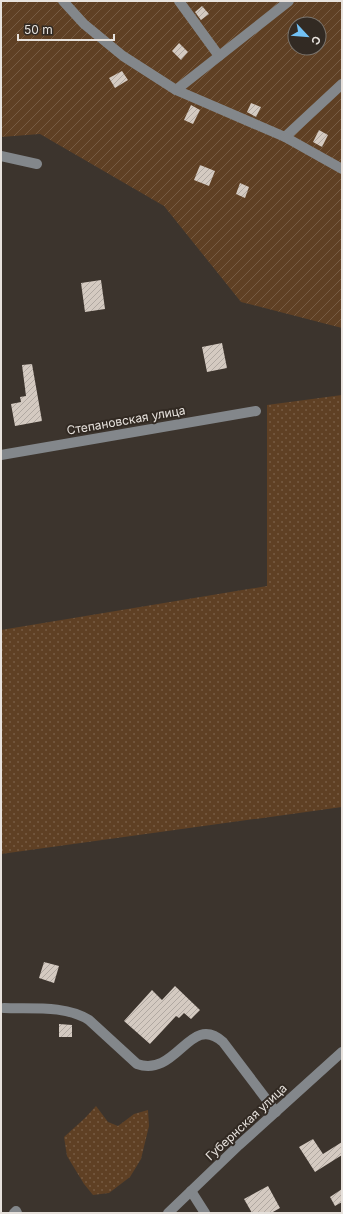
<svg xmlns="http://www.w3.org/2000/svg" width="343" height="1214" viewBox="0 0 343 1214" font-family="Inter,sans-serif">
	<defs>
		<pattern id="grass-dots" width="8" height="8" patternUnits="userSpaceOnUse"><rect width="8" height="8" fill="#5f4024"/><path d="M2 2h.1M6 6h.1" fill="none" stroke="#765b43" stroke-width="1.8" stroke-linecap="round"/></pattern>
		<pattern id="garden-furrows" width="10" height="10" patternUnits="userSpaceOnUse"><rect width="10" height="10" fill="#5f4024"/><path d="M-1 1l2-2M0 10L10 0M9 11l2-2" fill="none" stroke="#765b43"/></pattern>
		<pattern id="building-hatch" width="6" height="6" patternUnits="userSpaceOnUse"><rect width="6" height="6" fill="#d4cac1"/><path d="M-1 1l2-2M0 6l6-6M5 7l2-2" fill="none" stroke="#b0a8a1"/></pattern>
	</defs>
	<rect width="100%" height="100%" fill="#3c342d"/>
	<g fill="url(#grass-dots)">
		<polygon points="342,395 342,807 1,854 1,630 267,586 267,405"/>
		<polygon points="96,1106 108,1122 118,1126 134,1114 148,1110 149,1126 141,1159 130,1177 109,1193 93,1195 84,1184 67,1156 64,1137 85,1118"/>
	</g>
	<path fill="url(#garden-furrows)" fill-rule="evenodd" d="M 1,1 L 342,1 L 342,328 L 241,302 L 164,206 L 40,134 L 1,137 ZM 295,24 L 319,24 L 319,48 L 295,48 Z"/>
	<g fill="url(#building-hatch)">
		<polygon points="202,6 209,14 201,20 195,12"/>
		<polygon points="179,43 188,52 181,60 172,51"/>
		<polygon points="122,71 128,80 115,88 109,78"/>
		<polygon points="251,103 261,107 256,117 247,112"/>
		<polygon points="191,105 200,110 193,124 184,120"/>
		<polygon points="319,130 328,135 322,147 313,142"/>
		<polygon points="200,165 215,171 209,186 194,180"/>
		<polygon points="240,183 249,187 245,198 236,194"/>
		<polygon points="101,280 105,309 85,312 81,283"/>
		<polygon points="222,343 227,368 207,372 202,347"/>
		<polygon points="32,364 42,421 15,426 11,404 21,402 20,397 26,396 22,365"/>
		<polygon points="44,962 59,966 54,983 39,978"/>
		<polygon points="175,986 200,1010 191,1019 184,1013 179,1018 176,1016 150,1044 124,1021 152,990 162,1000"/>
		<polygon points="59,1024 72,1025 72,1037 59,1037"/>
		<polygon points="313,1139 323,1154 342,1142 342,1155 315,1172 299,1147"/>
		<polygon points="268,1186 280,1208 271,1213 252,1213 244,1199"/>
		<polygon points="342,1189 342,1202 335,1206 330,1197"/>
	</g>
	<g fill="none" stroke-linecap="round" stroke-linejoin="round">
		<g stroke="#83878b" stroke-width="10">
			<polyline points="63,1 84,24 112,47 123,56 176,90 285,137 342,84"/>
			<polyline points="179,1 219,56"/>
			<polyline points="176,90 289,1"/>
			<polyline points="285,137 342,169"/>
			<polyline points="1,156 37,164"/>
			<polyline points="1,455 256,411"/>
			<path d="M 4,1008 C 31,1009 66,1005 89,1020 L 137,1064 C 177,1078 190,1012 223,1042 L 276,1112"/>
			<polyline points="191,1191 205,1213"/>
			<polyline points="14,1213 16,1211 17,1213"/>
			<polyline points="168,1213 239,1145 342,1052"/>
		</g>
	</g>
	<g text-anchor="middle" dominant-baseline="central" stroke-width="4" stroke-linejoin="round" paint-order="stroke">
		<g font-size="12" fill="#e7e2dd" stroke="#322a23">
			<text transform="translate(126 420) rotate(-10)">Степановская улица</text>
			<text transform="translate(246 1122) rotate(-43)">Губернская улица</text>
		</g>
	</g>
	<rect width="343" height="1214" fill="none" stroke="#e7e2dd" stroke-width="4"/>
	<g transform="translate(307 36) rotate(116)"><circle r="19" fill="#322a23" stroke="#7a746d"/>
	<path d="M0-3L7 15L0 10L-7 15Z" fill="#72c1f5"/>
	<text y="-6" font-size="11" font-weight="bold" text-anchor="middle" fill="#e7e2dd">С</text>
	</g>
	<path d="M18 34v6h96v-6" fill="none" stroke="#e7e2dd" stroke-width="2"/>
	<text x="24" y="34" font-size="12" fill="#e7e2dd" stroke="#322a23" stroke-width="3" paint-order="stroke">50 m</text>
</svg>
